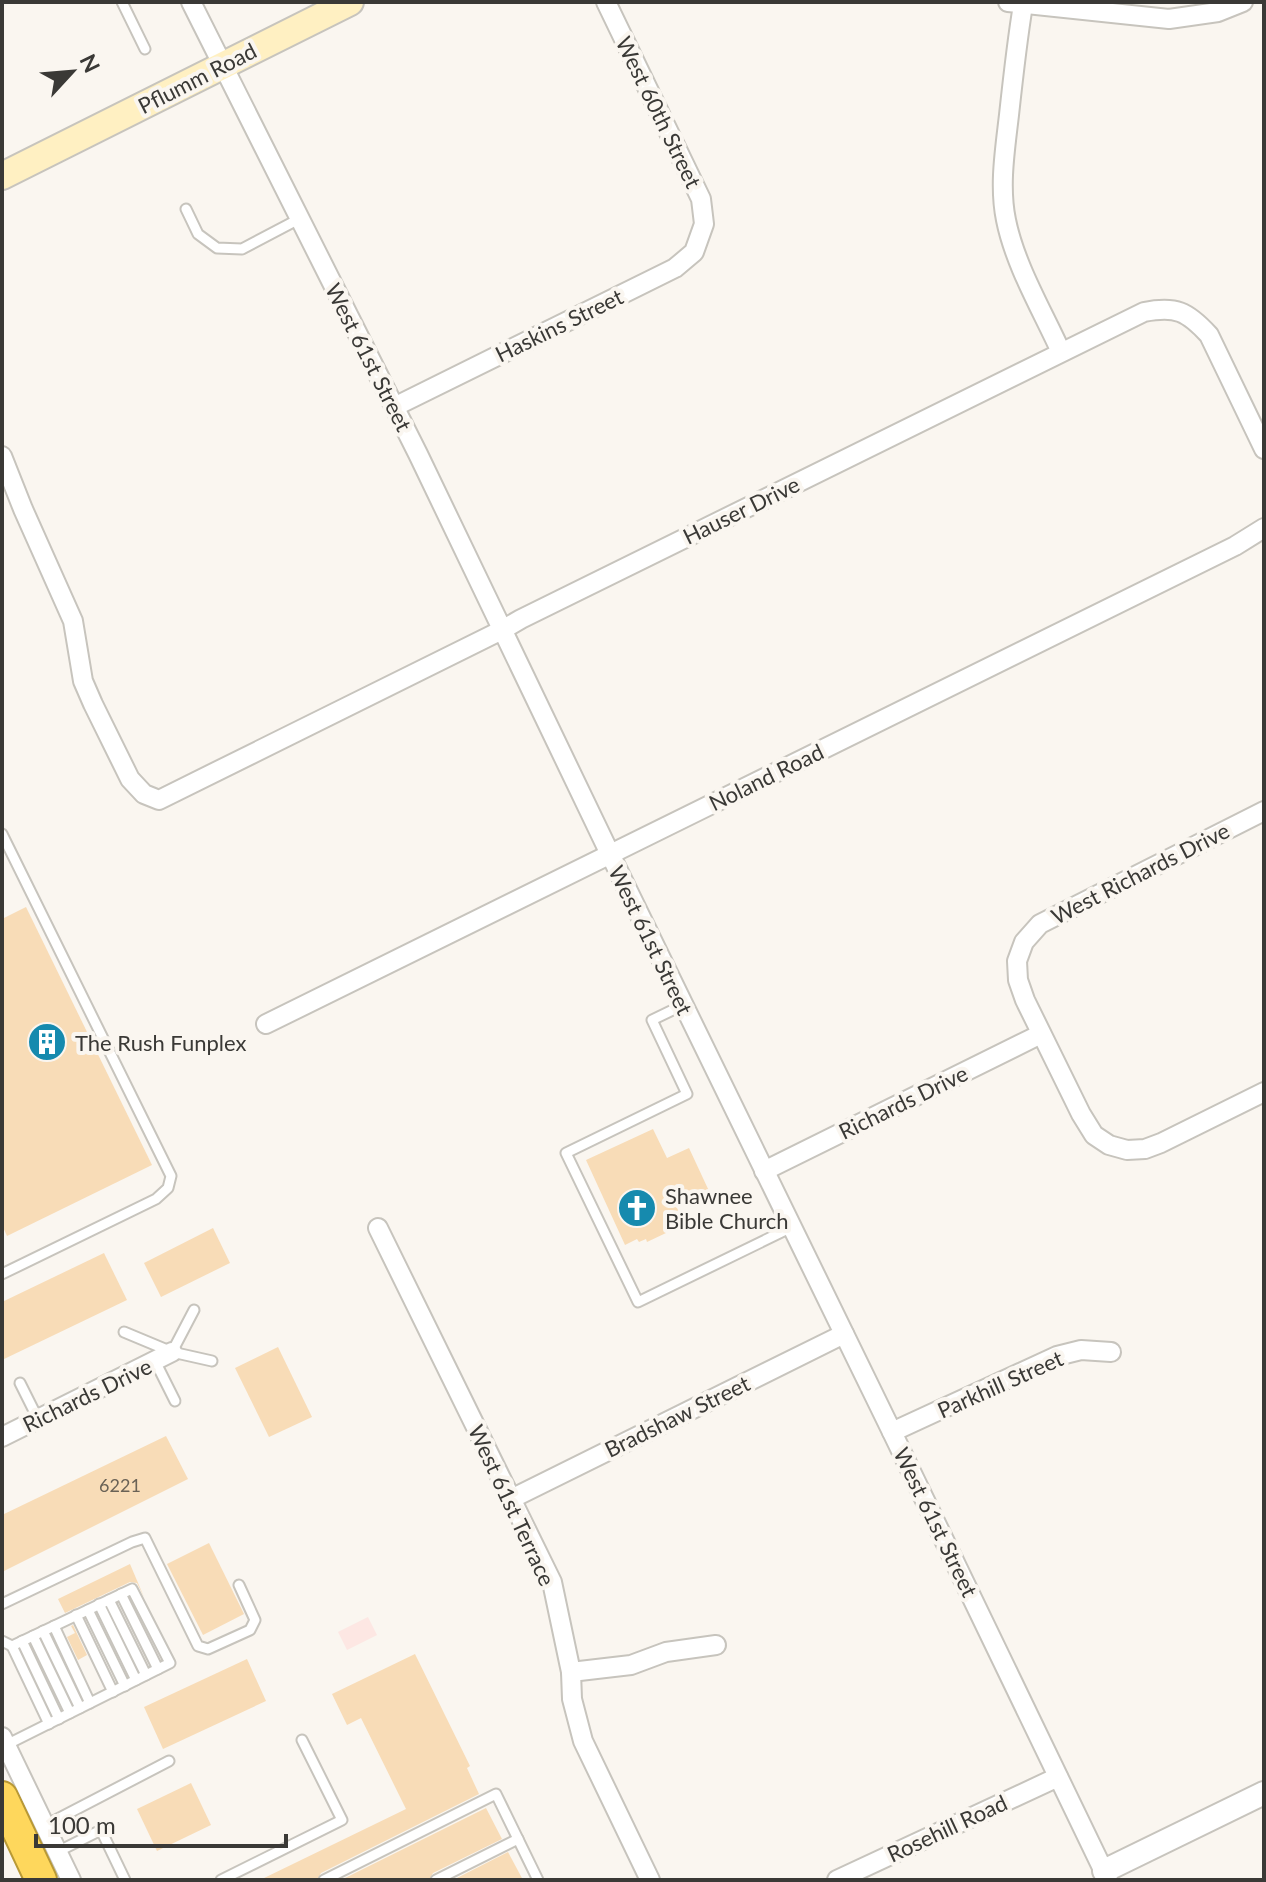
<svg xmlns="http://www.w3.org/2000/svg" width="1266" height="1882" viewBox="0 0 1266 1882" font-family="Lato,sans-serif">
	<rect width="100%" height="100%" fill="#faf6f0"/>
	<polygon fill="#fde7e3" points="368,1617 377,1635 347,1650 338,1632"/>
	<g fill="#f8dcb7">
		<polygon points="26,907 152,1165 7,1236 2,1225 2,919"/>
		<polygon points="653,1129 667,1158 689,1148 709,1191 676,1206 682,1218 672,1223 673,1226 665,1230 666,1233 647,1242 646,1239 639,1242 637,1239 625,1245 586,1160"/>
		<polygon points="213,1228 230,1263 161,1297 144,1263"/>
		<polygon points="104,1253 127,1300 2,1360 2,1302"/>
		<polygon points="278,1347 312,1417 269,1437 235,1368"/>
		<polygon points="166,1436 188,1479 2,1572 2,1515"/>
		<polygon points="209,1543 244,1614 203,1635 167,1564"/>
		<polygon points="130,1564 144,1597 137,1583 130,1582 65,1613 58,1599"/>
		<polygon points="73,1625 87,1655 78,1660 67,1637 75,1633 71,1626"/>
		<polygon points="415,1654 470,1766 467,1768 479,1794 321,1873 317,1880 260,1880 406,1809 361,1718 347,1725 332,1694"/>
		<polygon points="247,1659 266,1701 163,1749 144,1707"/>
		<polygon points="191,1783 211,1825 157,1851 137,1809"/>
		<polygon points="486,1808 502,1839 433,1873 429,1880 341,1880"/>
		<polygon points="508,1852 523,1880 453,1880"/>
	</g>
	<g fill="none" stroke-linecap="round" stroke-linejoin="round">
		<defs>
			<g id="service">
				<polyline points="122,2 145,49"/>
				<polyline points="186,209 198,234 217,248 242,249 299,219"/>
				<polyline points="2,834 171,1176 168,1188 156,1199 2,1274"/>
				<polyline points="683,1005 652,1020 687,1094 566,1153 638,1302 792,1227"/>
				<polyline points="124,1332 172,1352 212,1361"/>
				<polyline points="172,1352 194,1310"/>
				<polyline points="155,1361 175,1401"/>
				<polyline points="20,1383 38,1419"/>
				<polyline points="121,1594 158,1669"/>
				<polyline points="109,1600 146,1675"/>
				<polyline points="2,1604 132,1542 145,1538 198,1646 208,1649 250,1630 255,1620 239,1585"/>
				<polyline points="99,1604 136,1680"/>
				<polyline points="88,1610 125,1686"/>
				<polyline points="76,1615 113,1692"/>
				<polyline points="54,1626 90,1703"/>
				<polyline points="43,1631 80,1708"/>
				<polyline points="33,1636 70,1713"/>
				<polyline points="2,1641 12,1646 132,1589 170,1663 6,1745"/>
				<polyline points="22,1641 59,1719"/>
				<polyline points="12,1646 49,1724"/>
				<polyline points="44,1826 169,1761"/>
				<polyline points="57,1852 101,1830 125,1880"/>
				<polyline points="221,1880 342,1820 302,1740"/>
				<polyline points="324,1880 496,1794 538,1880"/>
				<polyline points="436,1880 518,1839"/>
			</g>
			<g id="minor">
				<polyline points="191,2 418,454 610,854 892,1432 1108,1880"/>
				<polyline points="1008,2 1169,19 1218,12 1243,2"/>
				<path d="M 1023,5 C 1017,41 1013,78 1009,115 C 1005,150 999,186 1006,220 C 1015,265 1042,310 1061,352"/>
				<polyline points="394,407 675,268 694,252 704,224 701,199 606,2"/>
				<path d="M 2,456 L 23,509 L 73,621 L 83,681 L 93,704 L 130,779 L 144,794 L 159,800 L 502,630 L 521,619 L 1144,312 C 1176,306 1187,311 1209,335 L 1264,449"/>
				<polyline points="1264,811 1040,924 1024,942 1017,961 1018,980 1025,1000 1081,1114 1094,1135 1109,1145 1127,1150 1145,1149 1161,1143 1264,1092"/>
				<polyline points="266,1024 1235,546 1264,528"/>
				<polyline points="764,1171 1041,1034"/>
				<polyline points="378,1228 552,1582 571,1672 572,1699 583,1741 650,1880"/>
				<polyline points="892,1432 1057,1356 1081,1350 1111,1352"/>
				<polyline points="2,1437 172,1352"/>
				<polyline points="511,1499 844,1334"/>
				<polyline points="571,1672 631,1665 666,1652 716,1645"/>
				<polyline points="2,1737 71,1880"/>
				<polyline points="837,1880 1058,1777"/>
			</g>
			<polyline id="tertiary" points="1104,1871 1264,1793"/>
			<polyline id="secondary" points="2,176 350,2"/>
			<polyline id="trunk" points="2,1797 41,1880"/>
		</defs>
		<use href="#service" stroke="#c7c4bd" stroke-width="13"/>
		<use href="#minor" stroke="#c7c4bd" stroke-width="22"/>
		<use href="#tertiary" stroke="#c7c4bd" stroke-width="26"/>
		<use href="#secondary" stroke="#c7c4bd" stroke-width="30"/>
		<use href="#trunk" stroke="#b99935" stroke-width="34"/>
		<use href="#service" stroke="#fff" stroke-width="9"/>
		<use href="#minor" stroke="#fff" stroke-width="18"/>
		<use href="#tertiary" stroke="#fff" stroke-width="22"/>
		<use href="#secondary" stroke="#fff0c2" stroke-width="26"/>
		<use href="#trunk" stroke="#fed75c" stroke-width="30"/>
	</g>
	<defs>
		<symbol id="building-disc" viewBox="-11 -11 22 22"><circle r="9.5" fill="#168aae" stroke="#faf6f0"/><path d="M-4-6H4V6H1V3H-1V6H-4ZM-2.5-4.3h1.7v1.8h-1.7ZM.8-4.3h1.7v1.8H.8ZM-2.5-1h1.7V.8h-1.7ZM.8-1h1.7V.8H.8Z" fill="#fff"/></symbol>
		<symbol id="church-disc" viewBox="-11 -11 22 22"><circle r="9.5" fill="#168aae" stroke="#faf6f0"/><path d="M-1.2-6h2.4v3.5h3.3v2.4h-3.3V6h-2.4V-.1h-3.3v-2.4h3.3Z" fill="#fff"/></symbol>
	</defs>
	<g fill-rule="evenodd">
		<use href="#building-disc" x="25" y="1020" width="44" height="44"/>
		<use href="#church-disc" x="615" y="1186" width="44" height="44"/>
	</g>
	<g text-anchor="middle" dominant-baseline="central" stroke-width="8" stroke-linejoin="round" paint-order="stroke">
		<g font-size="18" fill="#6a6256">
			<text x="120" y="1485">6221</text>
		</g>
		<g font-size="22" fill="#3a3936" stroke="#faf6f0">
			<text transform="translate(197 78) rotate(-27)">Pflumm Road</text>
			<text transform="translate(659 112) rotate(64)">West 60th Street</text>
			<text transform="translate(559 325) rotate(-26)">Haskins Street</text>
			<text transform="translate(369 357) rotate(63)">West 61st Street</text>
			<text transform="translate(741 510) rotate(-26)">Hauser Drive</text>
			<text transform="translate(766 777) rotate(-26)">Noland Road</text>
			<text transform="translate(1140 873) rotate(-27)">West Richards Drive</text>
			<text transform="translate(651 940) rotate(64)">West 61st Street</text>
			<text transform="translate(903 1102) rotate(-26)">Richards Drive</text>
			<text transform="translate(1000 1384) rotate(-24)">Parkhill Street</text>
			<text transform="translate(87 1395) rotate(-26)">Richards Drive</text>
			<text transform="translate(677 1416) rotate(-26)">Bradshaw Street</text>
			<text transform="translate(512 1505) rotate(65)">West 61st Terrace</text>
			<text transform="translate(936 1522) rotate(64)">West 61st Street</text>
			<text transform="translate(947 1828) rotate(-25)">Rosehill Road</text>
		</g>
		<g font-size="22" fill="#3a3936" stroke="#faf6f0" text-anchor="start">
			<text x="75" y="1042">The Rush Funplex</text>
			<text x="665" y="1195">Shawnee<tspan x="665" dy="25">Bible Church</tspan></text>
		</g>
	</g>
	<rect width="1266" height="1882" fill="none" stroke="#3a3936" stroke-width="8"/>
	<g transform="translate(72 72) rotate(64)" stroke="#faf6f0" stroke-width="6" paint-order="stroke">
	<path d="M0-6L14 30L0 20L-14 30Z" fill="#3a3936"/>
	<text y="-12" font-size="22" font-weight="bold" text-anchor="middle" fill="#3a3936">N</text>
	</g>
	<path d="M36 1834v12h250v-12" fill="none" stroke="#3a3936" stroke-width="4"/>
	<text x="48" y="1834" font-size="24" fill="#3a3936" stroke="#faf6f0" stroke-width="6" paint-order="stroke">100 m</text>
</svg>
